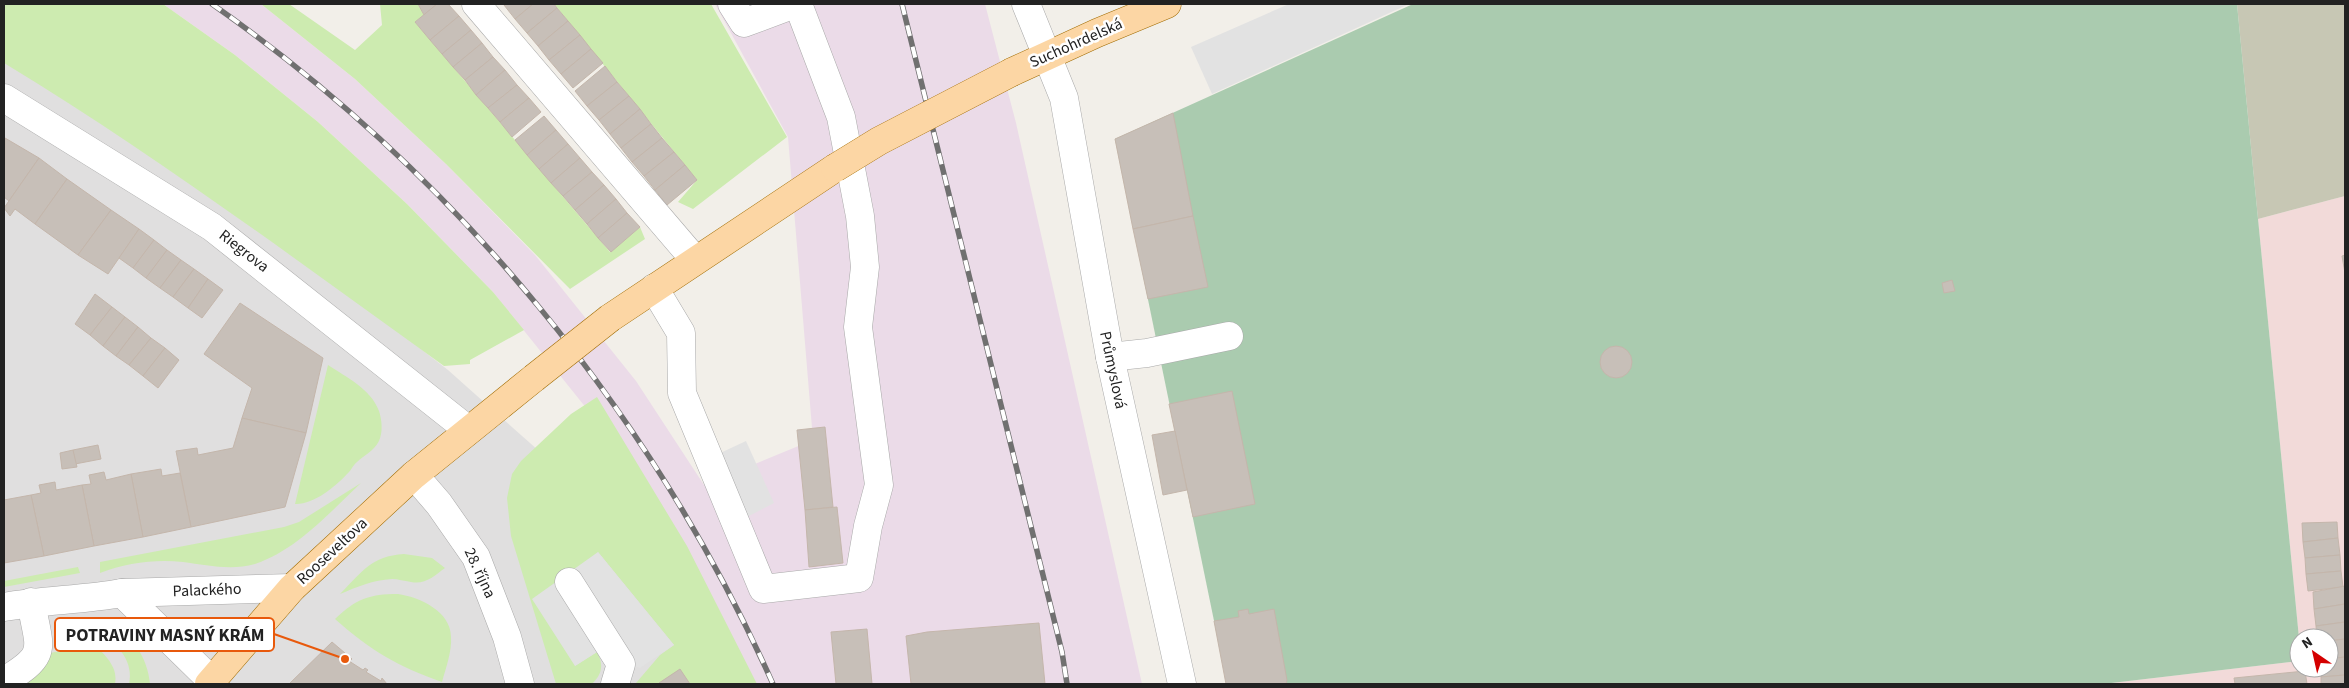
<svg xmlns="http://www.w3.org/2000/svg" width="2349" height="688" viewBox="0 0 2349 688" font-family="'Source Sans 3',sans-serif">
	<rect width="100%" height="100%" fill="#f2efe9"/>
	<polygon fill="#e0dfdf" points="4,36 40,54 448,370 539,451 712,684 4,684"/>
	<polygon fill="#f2dad9" points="2345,196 2345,684 2103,684 2299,661 2299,668 2329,668 2329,638 2299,638 2258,219"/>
	<polygon fill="#ebdbe8" points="163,4 261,4 355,79 446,164 535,255 636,381 704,485 813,440 788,137 715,4 985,4 1016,123 1142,684 731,684 591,414 493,292 407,204 318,122 235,55"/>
	<polygon fill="#c7c7b4" points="2237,4 2345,4 2345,196 2258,219"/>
	<g fill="#cdebb0">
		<path d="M 4,4 L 163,4 L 235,55 L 318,122 L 407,204 L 493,292 L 524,330 L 470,360 L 470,364 L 444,366 C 299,262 156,155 4,63 Z"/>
		<polygon points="261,4 289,4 355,50 382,25 380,4 418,4 424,15 415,22 610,252 640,227 645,239 570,289 446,164 355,79"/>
		<polygon points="554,4 711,4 787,137 693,209 678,202 697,180"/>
		<path d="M 328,365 C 346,377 371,389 379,411 C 382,420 383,432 379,441 C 374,451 364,455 357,462 C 353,465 351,471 347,474 C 335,487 313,505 295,504 Z"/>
		<path d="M 597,397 L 687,546 L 757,684 L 690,684 L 680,670 L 659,683 L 636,683 L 660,655 L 674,645 L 598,552 L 575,666 L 597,652 C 604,665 602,674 592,684 L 556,684 L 511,536 L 507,498 L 512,474 L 521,461 L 571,414 Z"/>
		<path d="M 361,483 C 330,512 297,550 255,564 C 231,571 206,565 183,562 C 155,559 126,563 100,573 L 100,562 L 284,527 L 299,522 Z"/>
		<path d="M 404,554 L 432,558 L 445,568 C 434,576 425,585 411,582 C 404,581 398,579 392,579 C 373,580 357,587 340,594 C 362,572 371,556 404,554 Z"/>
		<polygon points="78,567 80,573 4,587 4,581"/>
		<path d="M 398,594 C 419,597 451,611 451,637 C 452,651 446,668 442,682 C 397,666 371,651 335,619 C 356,599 369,594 398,594 Z"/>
		<path d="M 107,622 C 131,632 148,658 150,684 L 129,684 C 134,663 119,643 100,636 Z"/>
		<path d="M 85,646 L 96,646 C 107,657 118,668 115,684 L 19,684 L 50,653 Z"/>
	</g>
	<polygon fill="#aacbaf" points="1413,4 2237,4 2299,638 2299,661 2103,684 1227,684 1115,139"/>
	<g fill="#e2e2e2">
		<polygon points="1289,4 1409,4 1212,94 1191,47"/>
		<polygon points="746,441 774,503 745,518 716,455"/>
		<polygon points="598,552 674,645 640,668 597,652 575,666 532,599"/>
	</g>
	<g fill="#c7bfb8" stroke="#c4b6ab">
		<polygon points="418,4 437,4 424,15"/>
		<polygon points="437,4 448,4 459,16 430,40 415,22"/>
		<polygon points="506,4 533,4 515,19 504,5"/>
		<polygon points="533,4 554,4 557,8 527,33 515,19"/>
		<polygon points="557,8 568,21 538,46 527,33"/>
		<polygon points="459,16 471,30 442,54 430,40"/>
		<polygon points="568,21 580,35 549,60 538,46"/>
		<polygon points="471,30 482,43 453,67 442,54"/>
		<polygon points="580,35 591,49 561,74 549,60"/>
		<polygon points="482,43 493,57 465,80 453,67"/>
		<polygon points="591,49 603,63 573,88 561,74"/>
		<polygon points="493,57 505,70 476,95 465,80"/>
		<polygon points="605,66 617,82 587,106 575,91"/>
		<polygon points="505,70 517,85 488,108 476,95"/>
		<polygon points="617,82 629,96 599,120 587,106"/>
		<polygon points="517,85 529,98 500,122 488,108"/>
		<polygon points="629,96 640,109 610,134 599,120"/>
		<polygon points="529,98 541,112 512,137 500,122"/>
		<polygon points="640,109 651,124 621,148 610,134"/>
		<polygon points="1173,113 1193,216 1133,229 1115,139"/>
		<polygon points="544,116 556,130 527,155 515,140"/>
		<polygon points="651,124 662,138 632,162 621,148"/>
		<polygon points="556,130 568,144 539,169 527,155"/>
		<polygon points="5,138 39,158 9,201 4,197"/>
		<polygon points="662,138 674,152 644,176 632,162"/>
		<polygon points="568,144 580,158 551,183 539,169"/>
		<polygon points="674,152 685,165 655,190 644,176"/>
		<polygon points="39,158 67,179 35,224 15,209 10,216 4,208"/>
		<polygon points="580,158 592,172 563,196 551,183"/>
		<polygon points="685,165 697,180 667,205 655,190"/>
		<polygon points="592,172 604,185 575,210 563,196"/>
		<polygon points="67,179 111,210 78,255 35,224"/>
		<polygon points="604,185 616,199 587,224 575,210"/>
		<polygon points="616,199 627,213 598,238 587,224"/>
		<polygon points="111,210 139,229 108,274 78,255"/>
		<polygon points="627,213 640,227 611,252 598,238"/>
		<polygon points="1193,216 1208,287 1148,299 1133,229"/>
		<polygon points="139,229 154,240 133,268 119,258"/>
		<polygon points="154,240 167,250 146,278 133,268"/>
		<polygon points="167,250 181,260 160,288 146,278"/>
		<polygon points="2345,255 2345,273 2342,256"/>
		<polygon points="181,260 194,269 173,297 160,288"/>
		<polygon points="194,269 208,279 188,308 173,297"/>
		<polygon points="208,279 223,290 202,318 188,308"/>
		<polygon points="1952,280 1955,291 1944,293 1942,283"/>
		<polygon points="95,294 112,307 90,335 75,324"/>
		<polygon points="240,303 323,358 306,433 242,418 252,388 204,354"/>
		<polygon points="112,307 125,317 103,346 90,335"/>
		<polygon points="125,317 138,327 116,356 103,346"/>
		<polygon points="138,327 151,338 129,365 116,356"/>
		<polygon points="151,338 165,348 143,376 129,365"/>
		<circle cx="1616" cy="362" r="16"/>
		<polygon points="165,348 179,360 158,388 143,376"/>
		<polygon points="1232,391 1255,504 1193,517 1169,404"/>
		<polygon points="242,418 306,433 285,507 191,527 176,451 197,448 198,455 233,448"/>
		<polygon points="825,427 833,507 805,510 797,430"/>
		<polygon points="1175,431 1187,490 1163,495 1152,435"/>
		<polygon points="98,445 101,459 75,464 73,450"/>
		<polygon points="73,450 77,467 62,469 60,453"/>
		<polygon points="161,469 162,476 180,473 191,527 143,537 131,474"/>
		<polygon points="104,472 106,480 131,474 143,537 94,546 82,485 91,484 89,475"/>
		<polygon points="55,482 56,490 82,485 94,546 44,556 31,495 41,493 39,485"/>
		<polygon points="31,495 44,556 4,563 4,500"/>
		<polygon points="837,507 843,563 809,567 805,510"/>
		<polygon points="2337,522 2338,538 2303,542 2302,523"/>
		<polygon points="2338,538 2340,555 2305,558 2303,542"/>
		<polygon points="2340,555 2341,571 2306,574 2305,558"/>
		<polygon points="2341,571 2343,587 2308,591 2306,574"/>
		<polygon points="2345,586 2345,604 2314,609 2313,592"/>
		<polygon points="2345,604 2345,622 2316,626 2314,609"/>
		<polygon points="1248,609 1249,614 1274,609 1287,680 1286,684 1226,684 1214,621 1239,617 1238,611"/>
		<polygon points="2345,622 2345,639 2329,641 2329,638 2317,638 2316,626"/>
		<polygon points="1039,623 1045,684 911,684 906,636 927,632"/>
		<polygon points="867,629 872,684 836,684 831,632"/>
		<polygon points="2345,639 2345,657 2329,659 2329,641"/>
		<polygon points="332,642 352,659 349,661 363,670 365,668 368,670 366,672 381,681 382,678 387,684 289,684"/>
		<polygon points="2345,657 2345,675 2321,677 2320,668 2329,668 2329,659"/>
		<polygon points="680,669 690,684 660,684 659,683"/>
		<polygon points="2305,671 2307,684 2235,684 2234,678"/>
		<polygon points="2345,675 2345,684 2321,684 2321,677"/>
	</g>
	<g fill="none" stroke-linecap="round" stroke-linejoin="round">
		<defs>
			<g id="minor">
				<polyline points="476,4 695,260"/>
				<polyline points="732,4 744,23 795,4"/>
				<polyline points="1026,4 1064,98 1110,357 1182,684"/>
				<polyline points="4,98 212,227 467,429"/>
				<polyline points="654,288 681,333 682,393 763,589 859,578 868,526 879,485 858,327 865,267 860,216 841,117 798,4"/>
				<polyline points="1110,357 1147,353 1229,336"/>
				<polyline points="414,475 439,504 476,557 507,637 520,684"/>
				<polyline points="569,582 621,664 615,684"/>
				<polyline points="122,593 212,681"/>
				<path d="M 4,607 C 43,600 83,600 122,593 L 292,588"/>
				<path d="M 4,681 C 50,654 39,649 31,602"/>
			</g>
			<g id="major">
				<polyline points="1012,72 1097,33 1167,4"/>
				<polyline points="610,318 835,168"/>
				<polyline points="209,684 292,588 414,475 534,378"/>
			</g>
		</defs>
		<use href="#minor" stroke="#a9a9a9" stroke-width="29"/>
		<use href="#major" stroke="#a06b00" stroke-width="29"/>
		<use href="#minor" stroke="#fff" stroke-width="28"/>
		<use href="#major" stroke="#fcd6a4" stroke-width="28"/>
		<defs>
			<g id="rail">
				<path d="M 212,4 C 455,174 652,413 773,684"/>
				<polyline points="902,4 1062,652 1067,684"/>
			</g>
		</defs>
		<use href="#rail" stroke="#707070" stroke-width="5.5"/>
		<use href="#rail" stroke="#fff" stroke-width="4" stroke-dasharray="11" stroke-linecap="butt"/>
		<defs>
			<g id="major-bridge">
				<polyline points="835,168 879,141 1012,72"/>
				<polyline points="534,378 610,318"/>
			</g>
		</defs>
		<use href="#major-bridge" stroke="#a06b00" stroke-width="29" stroke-linecap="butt"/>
		<use href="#major-bridge" stroke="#fcd6a4" stroke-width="28"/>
	</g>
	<g text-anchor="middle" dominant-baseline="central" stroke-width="5" stroke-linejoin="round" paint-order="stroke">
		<g font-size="16" fill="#222" stroke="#fff">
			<text transform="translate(1076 43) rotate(-24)">Suchohrdelská</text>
			<text transform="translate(244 251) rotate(38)">Riegrova</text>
			<text transform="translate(1113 370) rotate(78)">Průmyslová</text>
			<text transform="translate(332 551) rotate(-43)">Rooseveltova</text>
			<text transform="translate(480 573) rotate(65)">28. října</text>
			<text transform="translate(207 590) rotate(-2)">Palackého</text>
		</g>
	</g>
	<path fill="none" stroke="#e8590c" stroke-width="2" d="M345 659L274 634"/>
	<circle fill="#e8590c" stroke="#fff" stroke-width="2" cx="345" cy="659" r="5"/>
	<rect fill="#fff" stroke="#e8590c" stroke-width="2" x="55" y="618" width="219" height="33" rx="5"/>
	<g font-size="18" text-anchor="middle" font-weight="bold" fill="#222">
		<text x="165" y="641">POTRAVINY MASNÝ KRÁM</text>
	</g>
	<rect width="2349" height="688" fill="none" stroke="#222222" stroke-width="10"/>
	<g transform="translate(2314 653) rotate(326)"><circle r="24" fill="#ffffff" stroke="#a7a7a7"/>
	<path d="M0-4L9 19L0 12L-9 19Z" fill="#d40000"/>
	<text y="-8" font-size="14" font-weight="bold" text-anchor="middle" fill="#222222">N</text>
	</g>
</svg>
